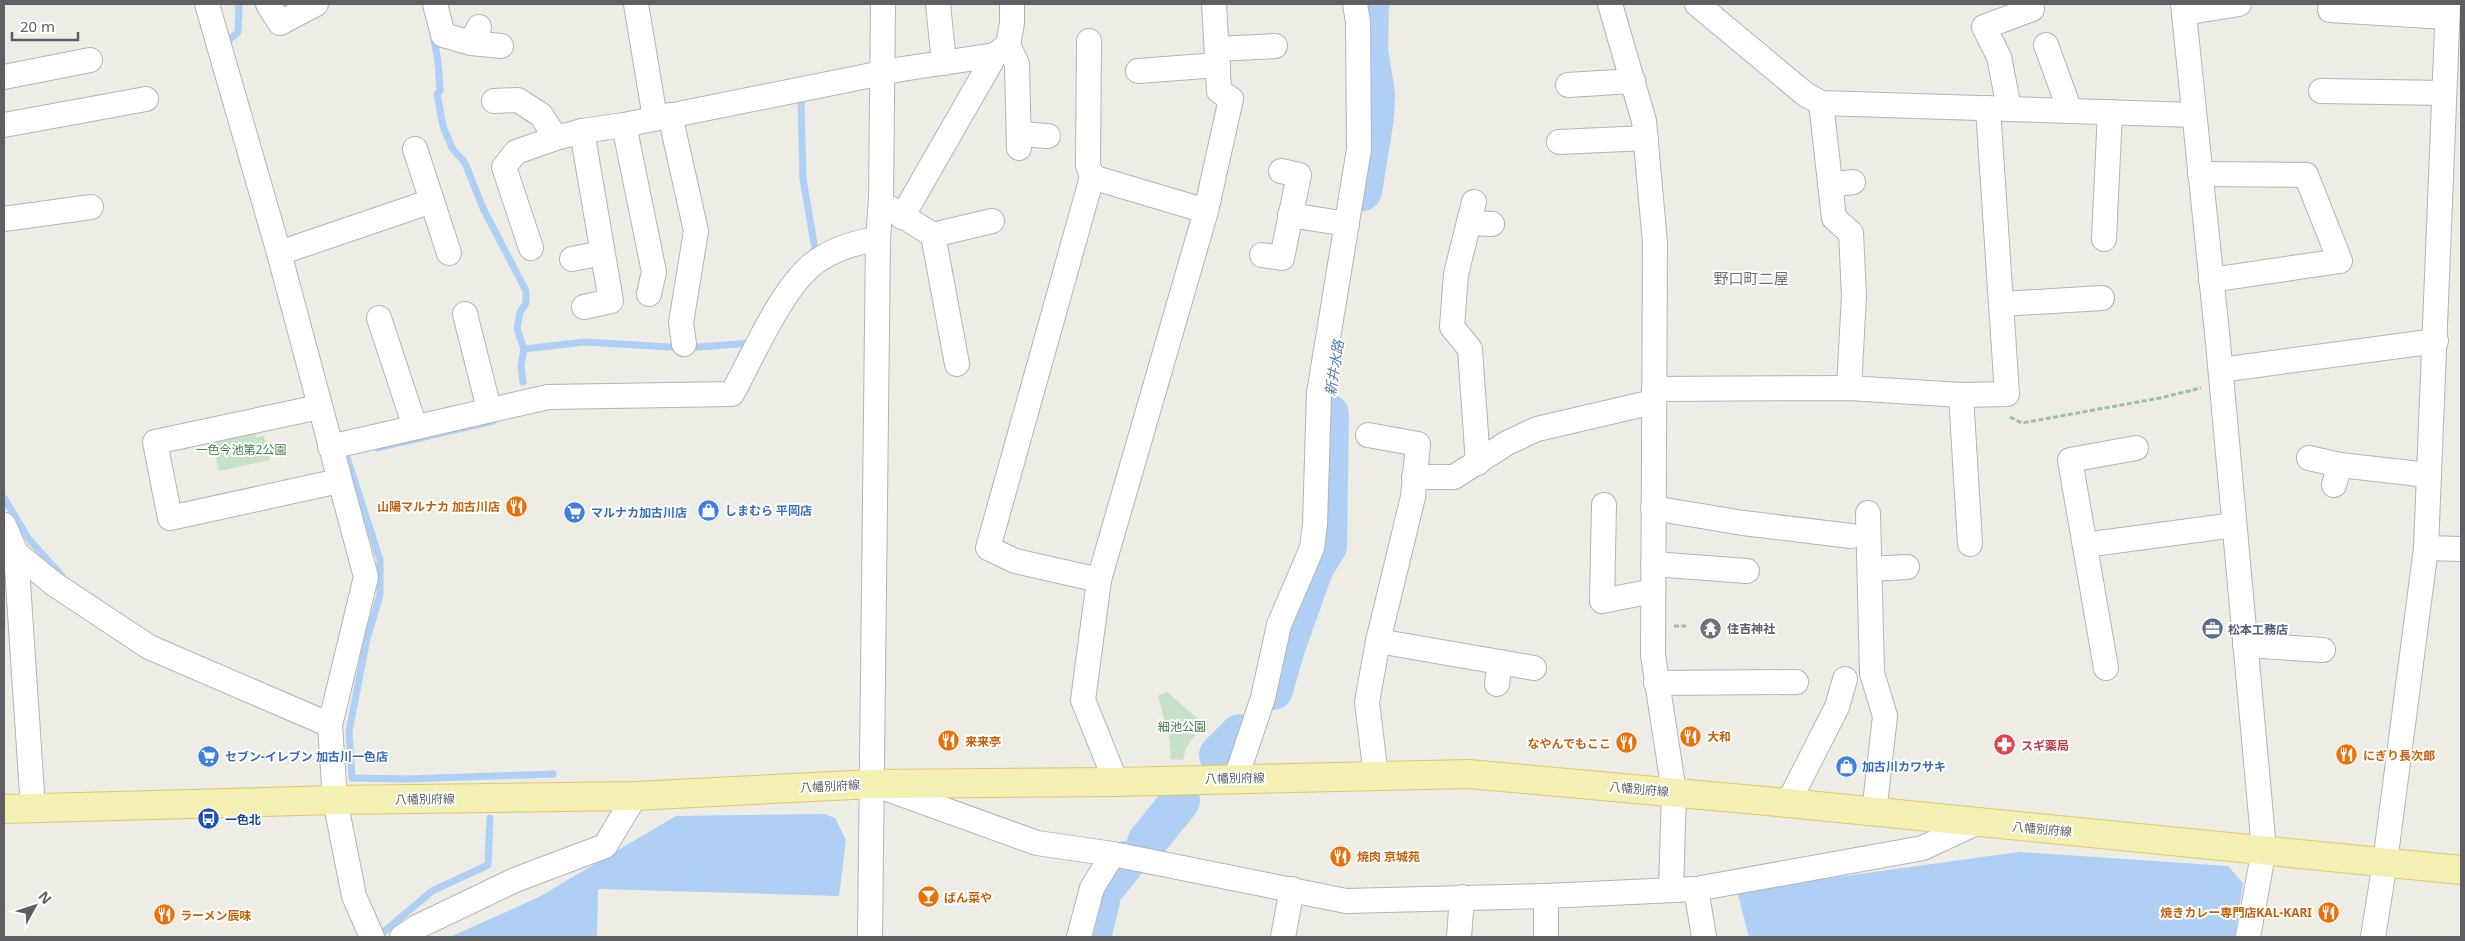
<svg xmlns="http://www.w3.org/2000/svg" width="2465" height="941" viewBox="0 0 2465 941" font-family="'Noto Sans','Noto Sans JP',sans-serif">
	<rect width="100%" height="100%" fill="#edece5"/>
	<g fill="#c5e1c7">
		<polygon points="254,429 256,438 264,436 270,460 219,471 212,438"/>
		<polygon points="1167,692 1203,723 1186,748 1183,760 1171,759 1169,736 1158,696"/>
	</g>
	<g fill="#afd0f4">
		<polygon points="824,814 835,818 846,840 839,896 598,889 597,937 450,937 539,897 676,816"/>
		<polygon points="2019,852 2228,866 2243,883 2235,937 1749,937 1737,891"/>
	</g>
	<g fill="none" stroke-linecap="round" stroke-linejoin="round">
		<g stroke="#afd0f4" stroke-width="7">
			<polyline points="433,35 438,61 440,91 437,94 443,126 452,148 465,163 483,208 526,291 526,303 520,312 517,329 524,349 521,365 523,382"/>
			<polyline points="226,45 226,43 238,32 239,4"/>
			<polyline points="801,100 803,179 816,255"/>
			<polyline points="524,349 585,342 685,348 752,343"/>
			<polyline points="344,448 380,560 380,595 367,639 349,731 352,778 407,779 553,774"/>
			<polyline points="377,448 493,421"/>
			<polyline points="4,498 28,538 62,576"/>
			<polyline points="380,935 432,891 488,865 490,818"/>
		</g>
		<g stroke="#afd0f4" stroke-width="40">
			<polyline points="1362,191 1374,118 1375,94 1368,50 1369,4"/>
			<polyline points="1273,690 1285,648 1314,567 1327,546 1329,414"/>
			<polyline points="1219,755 1240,734"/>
			<polyline points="1147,842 1180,801"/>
			<polyline points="1093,930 1102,891 1126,861"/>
		</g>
		<defs>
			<g id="minor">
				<polyline points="207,4 279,253 366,577 330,725 335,800 354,896 372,937"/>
				<polyline points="268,4 280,23 316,4"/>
				<polyline points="435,4 443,35 471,43 479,27"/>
				<polyline points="636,4 655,118"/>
				<polyline points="938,4 944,63"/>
				<polyline points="1012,4 1012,23 1008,45 1017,64 1019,148"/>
				<polyline points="1610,4 1644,121 1655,243 1653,655 1674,792 1671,890"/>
				<polyline points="1697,4 1805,94 1821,103 2194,115"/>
				<polyline points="2183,4 2218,343 2264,849 2248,937"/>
				<polyline points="2330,10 2447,17"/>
				<polyline points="2184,13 2239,4"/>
				<polyline points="1089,41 1088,165 1092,177 988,548 1015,561 1099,580"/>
				<polyline points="471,43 501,46"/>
				<polyline points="2046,45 2070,111"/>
				<polyline points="1217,49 1275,46"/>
				<polyline points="1138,71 1218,65"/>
				<polyline points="4,77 90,60"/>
				<polyline points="1568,85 1633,81"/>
				<polyline points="2321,91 2444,93"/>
				<polyline points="494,101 518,100 541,115 556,138"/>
				<polyline points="1821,103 1834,218 1851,233 1854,295 1849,388"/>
				<polyline points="2009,108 1999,57 1984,27 2032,9"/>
				<polyline points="670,115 696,231 681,323 684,344"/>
				<polyline points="4,125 146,99"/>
				<polyline points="624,125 654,272 649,294"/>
				<polyline points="582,131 611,301 584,307"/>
				<polyline points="1019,134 1048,136"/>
				<polyline points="1559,142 1646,138"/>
				<polyline points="415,149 432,201"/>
				<polyline points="2200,174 2306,175 2340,261 2211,280"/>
				<polyline points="1092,177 1206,211"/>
				<polyline points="1830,185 1853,182"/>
				<polyline points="1474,202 1456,274 1452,327 1470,349 1478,463"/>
				<polyline points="890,208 933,235 992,221"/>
				<polyline points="1290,215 1347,224"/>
				<polyline points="902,217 995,55"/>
				<polyline points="4,219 91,207"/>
				<polyline points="1469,223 1492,224"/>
				<polyline points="933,235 957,364"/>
				<polyline points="2104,239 2110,112"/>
				<polyline points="531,248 504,167 516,152 556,138 582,131 624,125 902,69 995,55 1008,45"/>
				<polyline points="279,253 432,201 449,253"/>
				<polyline points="1262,255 1282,258 1299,175 1281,171"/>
				<polyline points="572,259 602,253"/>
				<polyline points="2002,304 2102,298"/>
				<polyline points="465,314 489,409"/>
				<polyline points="379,318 415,427"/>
				<polyline points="2221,370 2436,341"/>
				<polyline points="1654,389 1849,388 1961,395 2007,394 1988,108"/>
				<polyline points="1961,395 1970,544"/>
				<polyline points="319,407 155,442 170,518 339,481"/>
				<polyline points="1368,435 1418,444 1413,497 1378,641 1367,702 1376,776"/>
				<path d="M 330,447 L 548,397 L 732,394 C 753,356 784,281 820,259 C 837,248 857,242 878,239"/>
				<polyline points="2309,458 2340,465 2428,475"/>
				<polyline points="1414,477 1454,477 1507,443 1537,429 1653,402"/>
				<polyline points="2334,485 2340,465"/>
				<polyline points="1604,505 1602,601 1653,591"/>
				<polyline points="1653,508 1743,523 1851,536"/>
				<polyline points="1868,513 1872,673 1885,716 1874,813"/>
				<polyline points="4,525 16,553 33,808"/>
				<polyline points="2085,545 2234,525"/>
				<polyline points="2426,548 2461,549"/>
				<polyline points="16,553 54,584 149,647 330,725"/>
				<polyline points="1653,564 1747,571"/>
				<polyline points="1870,569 1907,567"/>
				<polyline points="1378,641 1534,668"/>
				<polyline points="2245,645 2323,650"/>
				<polyline points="2106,668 2070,460 2136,448"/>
				<polyline points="1656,683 1796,682"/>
				<polyline points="1497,684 1500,662"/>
				<polyline points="1236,778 1263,698 1279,625 1312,548 1315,524 1319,393 1359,149 1358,22 1355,4"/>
				<polyline points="1116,782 1083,700 1099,580 1206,211 1231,99 1219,91 1214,4"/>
				<polyline points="879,786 1037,843 1113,854 1346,901 1546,896 1696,889 1923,848 1976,823"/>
				<polyline points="1788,803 1837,707 1845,679"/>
				<polyline points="1696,889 1704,937"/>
				<polyline points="402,937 417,927 515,880 605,846 635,796"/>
				<polyline points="870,937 878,239 881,200 883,4"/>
				<polyline points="1079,937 1092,888 1113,854"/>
				<polyline points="1283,937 1292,889"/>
				<polyline points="1459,937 1462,897"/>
				<polyline points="1546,937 1546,896"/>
				<polyline points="2373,937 2385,862 2426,548 2448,4"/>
			</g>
			<polyline id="major" points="4,809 335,800 635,796 873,784 1116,782 1469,774 1788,803 2461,870"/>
		</defs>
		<use href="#minor" stroke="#b2b4b8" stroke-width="26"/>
		<use href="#major" stroke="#dfc86d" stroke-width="30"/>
		<g stroke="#9ec0aa" stroke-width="3" stroke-dasharray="5 2.5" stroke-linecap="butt">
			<polyline points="2010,417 2022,423 2160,398 2201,388"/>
			<polyline points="1674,626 1686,626"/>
		</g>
		<use href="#minor" stroke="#fff" stroke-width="24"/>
		<use href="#major" stroke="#f4efb3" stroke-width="28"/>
	</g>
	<defs>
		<symbol id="restaurant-disc" viewBox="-11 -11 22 22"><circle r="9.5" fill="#e8710a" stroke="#fff"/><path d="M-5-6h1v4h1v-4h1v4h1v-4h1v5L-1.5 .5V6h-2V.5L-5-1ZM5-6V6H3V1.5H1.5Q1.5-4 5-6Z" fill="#fff"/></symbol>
		<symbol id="shop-disc" viewBox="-11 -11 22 22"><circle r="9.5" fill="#3f7fe0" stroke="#fff"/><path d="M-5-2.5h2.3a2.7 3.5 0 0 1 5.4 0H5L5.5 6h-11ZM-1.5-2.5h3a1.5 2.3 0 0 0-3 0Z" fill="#fff"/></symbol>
		<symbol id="supermarket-disc" viewBox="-11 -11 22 22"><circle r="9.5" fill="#3f7fe0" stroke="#fff"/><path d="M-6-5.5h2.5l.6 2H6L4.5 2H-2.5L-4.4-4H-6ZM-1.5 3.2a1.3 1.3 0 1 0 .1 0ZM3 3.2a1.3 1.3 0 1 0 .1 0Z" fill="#fff"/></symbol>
		<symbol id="temple-disc" viewBox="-11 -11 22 22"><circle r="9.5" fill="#6b7280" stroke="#fff"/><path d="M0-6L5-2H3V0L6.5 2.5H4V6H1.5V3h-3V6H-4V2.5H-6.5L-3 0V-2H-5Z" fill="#fff"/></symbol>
		<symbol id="office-disc" viewBox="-11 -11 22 22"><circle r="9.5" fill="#5c6f8a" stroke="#fff"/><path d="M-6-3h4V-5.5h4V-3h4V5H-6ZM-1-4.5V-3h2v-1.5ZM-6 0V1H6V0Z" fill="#fff"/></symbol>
		<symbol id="pharmacy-disc" viewBox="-11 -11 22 22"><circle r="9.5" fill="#e0444e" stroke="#fff"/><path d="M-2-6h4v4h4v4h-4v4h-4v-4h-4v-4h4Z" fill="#fff"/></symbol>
		<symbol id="bus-disc" viewBox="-11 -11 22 22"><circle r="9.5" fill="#1a4fb4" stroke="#fff"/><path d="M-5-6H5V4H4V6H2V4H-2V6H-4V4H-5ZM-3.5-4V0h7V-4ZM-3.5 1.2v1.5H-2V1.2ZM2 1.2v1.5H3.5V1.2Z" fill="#fff"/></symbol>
		<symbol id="bar-disc" viewBox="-11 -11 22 22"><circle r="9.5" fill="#e8710a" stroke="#fff"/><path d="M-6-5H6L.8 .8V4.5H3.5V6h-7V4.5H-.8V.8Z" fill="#fff"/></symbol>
	</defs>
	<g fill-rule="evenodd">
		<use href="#restaurant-disc" x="504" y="494" width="25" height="25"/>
		<use href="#shop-disc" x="696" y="498" width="25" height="25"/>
		<use href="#supermarket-disc" x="562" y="500" width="25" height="25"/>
		<use href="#temple-disc" x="1698" y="616" width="25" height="25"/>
		<use href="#office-disc" x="2200" y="616" width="25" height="25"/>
		<use href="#restaurant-disc" x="1678" y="724" width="25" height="25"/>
		<use href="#restaurant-disc" x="936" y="728" width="25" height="25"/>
		<use href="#restaurant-disc" x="1614" y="730" width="25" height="25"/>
		<use href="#pharmacy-disc" x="1992" y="732" width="25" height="25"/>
		<use href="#restaurant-disc" x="2334" y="742" width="25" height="25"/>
		<use href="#supermarket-disc" x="196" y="744" width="25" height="25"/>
		<use href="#shop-disc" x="1834" y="754" width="25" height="25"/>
		<use href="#bus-disc" x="196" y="806" width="25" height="25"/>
		<use href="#restaurant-disc" x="1328" y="844" width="25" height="25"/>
		<use href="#bar-disc" x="916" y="884" width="25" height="25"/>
		<use href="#restaurant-disc" x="2316" y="900" width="25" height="25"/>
		<use href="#restaurant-disc" x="152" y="902" width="25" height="25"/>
	</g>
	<g text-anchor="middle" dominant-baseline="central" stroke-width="4" stroke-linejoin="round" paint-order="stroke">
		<g font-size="12" fill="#407f48" stroke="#fff">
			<text x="241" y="449">一色今池第2公園</text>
			<text x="1182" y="726">細池公園</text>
		</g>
		<g font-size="12" font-weight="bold" fill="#c56008" stroke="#fff" text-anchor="start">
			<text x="500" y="506" text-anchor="end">山陽マルナカ 加古川店</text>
			<text x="1707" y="736">大和</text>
			<text x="965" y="741">来来亭</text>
			<text x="1611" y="743" text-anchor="end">なやんでもここ</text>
			<text x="2363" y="755">にぎり長次郎</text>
			<text x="1357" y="856">焼肉 京城苑</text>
			<text x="944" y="897">ばん菜や</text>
			<text x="2312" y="912" text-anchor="end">焼きカレー専門店KAL-KARI</text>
			<text x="180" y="915">ラーメン辰味</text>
		</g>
		<g font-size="12" font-weight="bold" fill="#366cbe" stroke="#fff" text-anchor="start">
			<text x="725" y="510">しまむら 平岡店</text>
			<text x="591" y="512">マルナカ加古川店</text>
			<text x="225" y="756">セブン-イレブン 加古川一色店</text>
			<text x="1862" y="766">加古川カワサキ</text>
		</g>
		<g font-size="12" font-weight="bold" fill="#5b616d" stroke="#fff" text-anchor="start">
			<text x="1727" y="628">住吉神社</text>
		</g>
		<g font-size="12" font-weight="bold" fill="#4e5e75" stroke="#fff" text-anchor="start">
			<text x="2228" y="629">松本工務店</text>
		</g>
		<g font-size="12" font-weight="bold" fill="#be3a42" stroke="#fff" text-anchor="start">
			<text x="2021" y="745">スギ薬局</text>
		</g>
		<g font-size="12" fill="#5d5f63" stroke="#fff">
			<text transform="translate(1235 778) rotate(-1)">八幡別府線</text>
			<text transform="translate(830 786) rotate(-3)">八幡別府線</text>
			<text transform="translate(1639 789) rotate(5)">八幡別府線</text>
			<text transform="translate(425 799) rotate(-1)">八幡別府線</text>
			<text transform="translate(2042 829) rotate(5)">八幡別府線</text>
		</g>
		<g font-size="12" font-weight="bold" fill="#164399" stroke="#fff" text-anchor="start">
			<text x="225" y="819">一色北</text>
		</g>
		<g font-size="14" font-style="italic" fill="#5277ac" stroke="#fff">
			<text transform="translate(1334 368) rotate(-81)">新井水路</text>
		</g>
		<g font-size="15" fill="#6e7175" stroke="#fff">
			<text x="1751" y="278">野口町二屋</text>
		</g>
	</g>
	<rect width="2465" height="941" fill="none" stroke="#5d5f63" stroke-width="10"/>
	<g transform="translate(35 906) rotate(50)" stroke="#ffffff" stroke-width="4" paint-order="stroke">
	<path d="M0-4L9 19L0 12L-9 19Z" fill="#5d5f63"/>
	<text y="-8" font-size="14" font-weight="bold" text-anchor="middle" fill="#5d5f63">N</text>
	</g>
	<path d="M12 32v8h66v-8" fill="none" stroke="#5d5f63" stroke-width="2.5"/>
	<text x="20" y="32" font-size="15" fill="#5d5f63" stroke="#ffffff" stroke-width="4" paint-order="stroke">20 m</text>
</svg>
